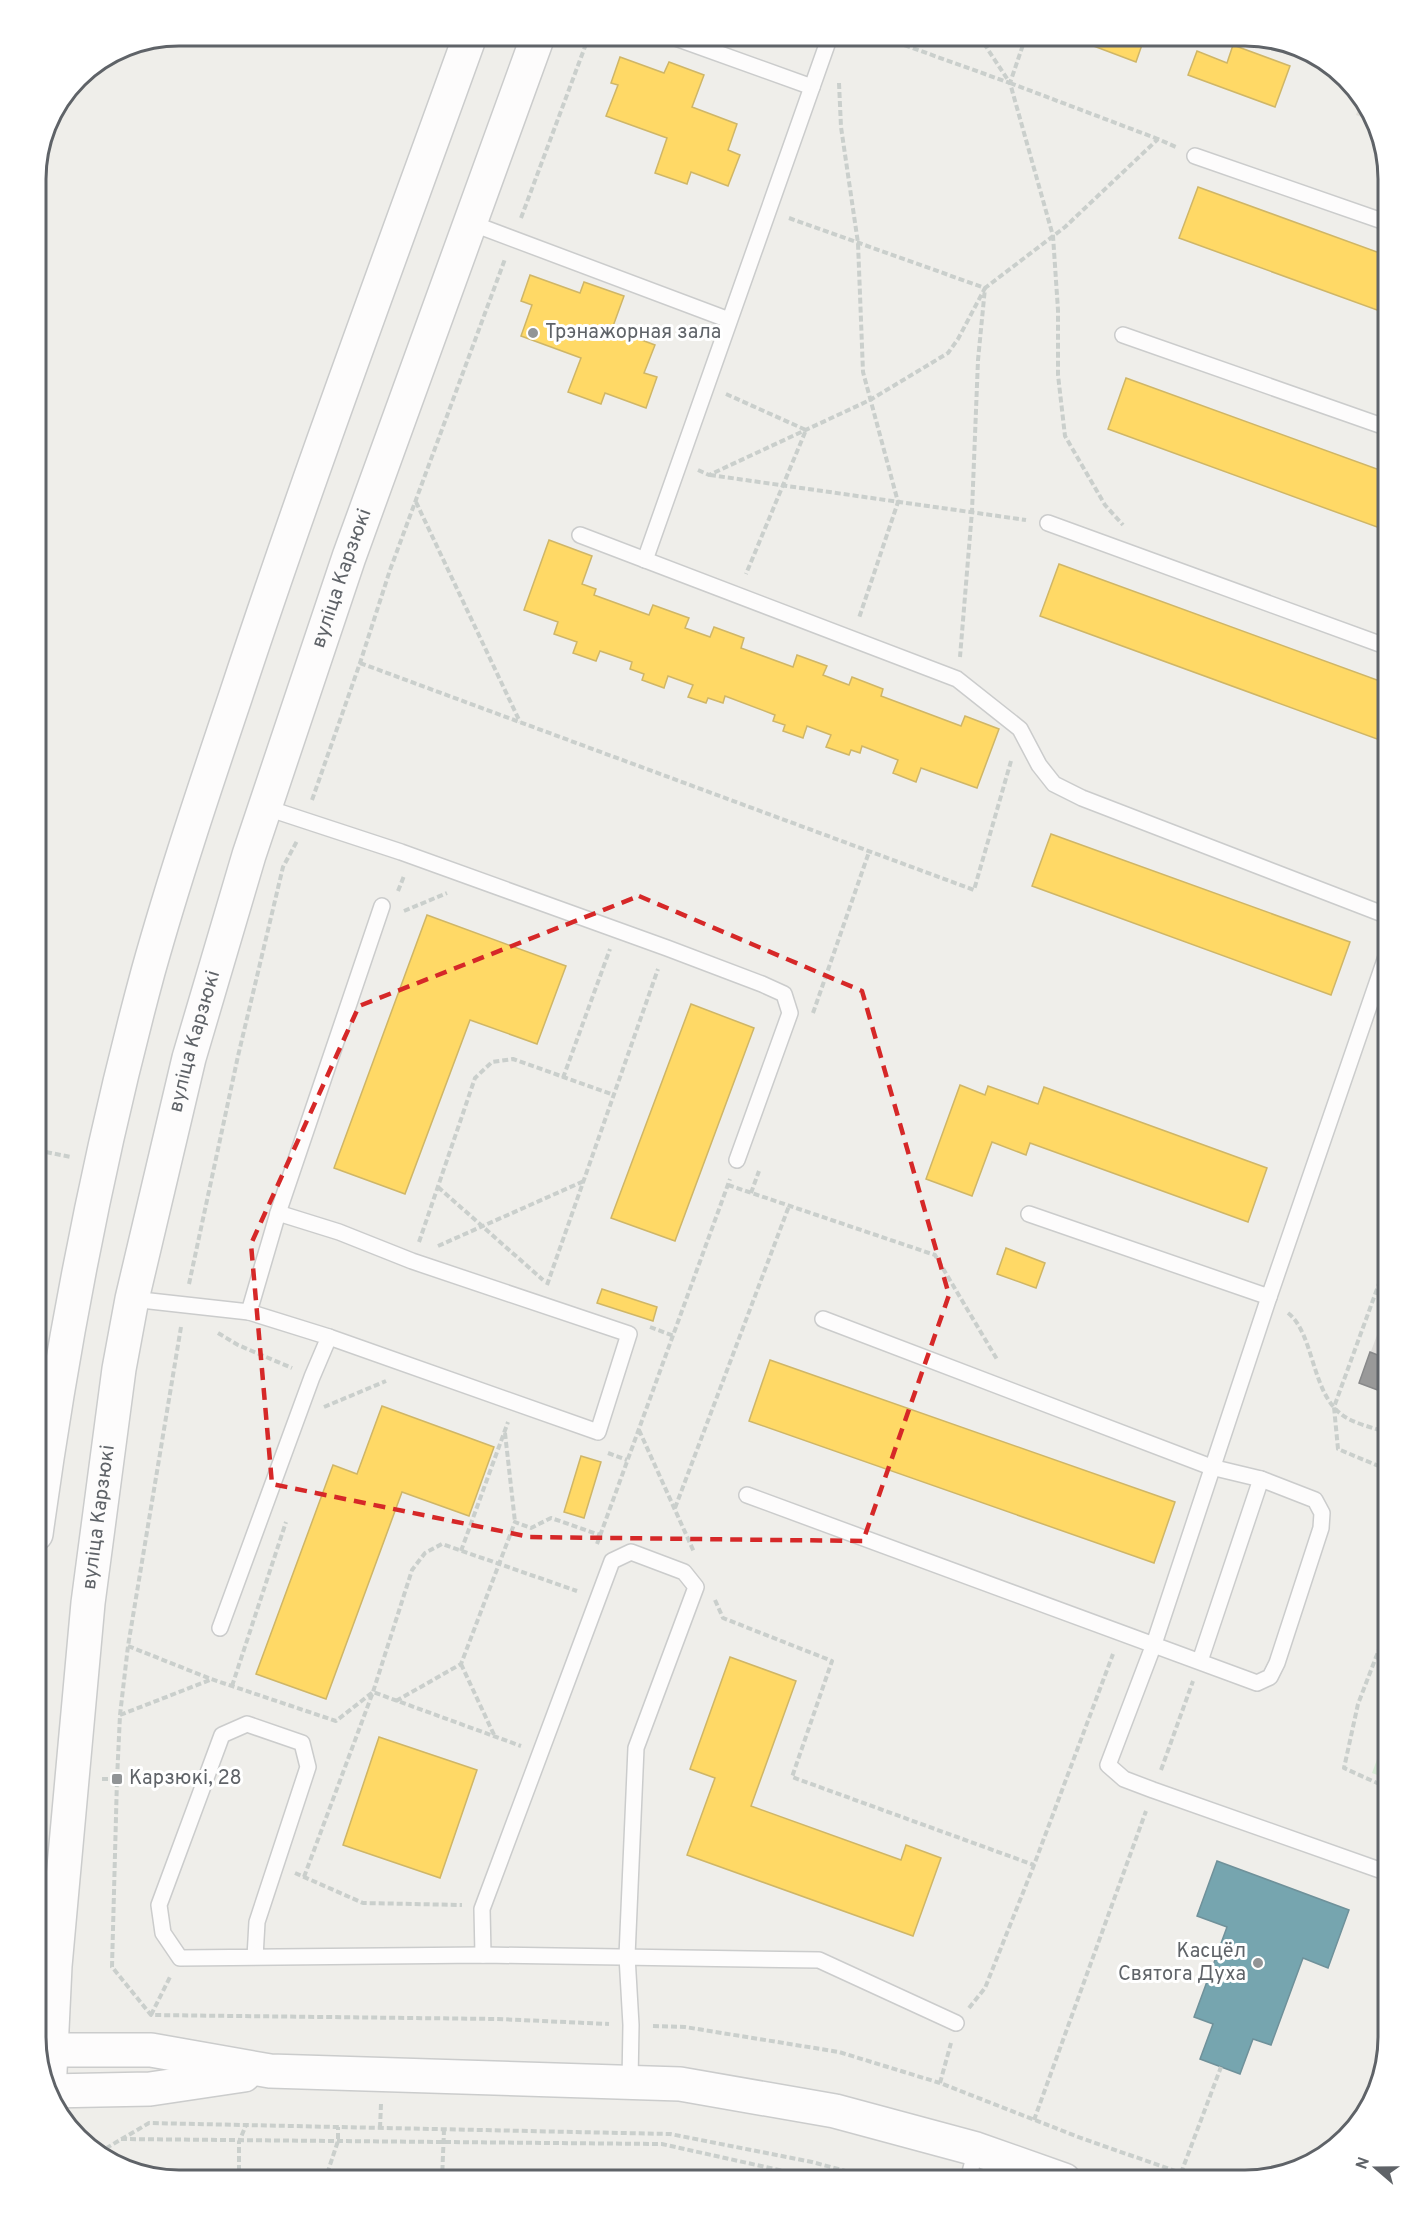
<svg xmlns="http://www.w3.org/2000/svg" width="1424" height="2216" viewBox="0 0 1424 2216" font-family="Overpass,sans-serif">
	<rect width="100%" height="100%" fill="#efeeea"/>
	<polygon fill="#dfddda" points="1388,1306 1388,1394 1359,1383"/>
	<polygon fill="#e2e0da" points="1361,102 1373,116 1375,122 1356,115"/>
	<polygon fill="#d8ebd6" points="1388,1730 1388,1779 1372,1773"/>
	<g fill="#ffd966" stroke="#cfb667" stroke-width="1.5">
		<polygon points="1085,36 1145,36 1136,62 1083,42"/>
		<polygon points="1233,45 1290,66 1275,107 1188,75 1197,51 1227,63"/>
		<polygon points="620,57 664,73 669,62 704,75 692,107 737,124 728,150 740,155 728,186 691,172 687,184 655,173 667,138 606,116 618,85 611,83"/>
		<polygon points="1198,187 1388,256 1388,314 1179,238"/>
		<polygon points="530,275 580,293 584,282 624,296 612,329 655,345 644,373 657,377 646,408 605,393 601,404 568,392 581,358 521,336 532,305 521,301"/>
		<polygon points="1126,378 1388,473 1388,531 1108,429"/>
		<polygon points="549,540 592,556 582,584 596,589 594,595 649,615 653,605 689,618 685,628 710,637 714,627 744,638 741,648 793,667 797,655 827,666 823,675 849,685 852,677 883,689 881,696 961,726 965,716 999,729 977,788 921,768 916,782 893,773 898,760 862,746 860,753 851,750 849,755 826,747 831,735 807,726 803,738 783,731 785,725 773,721 775,715 725,696 723,703 708,698 706,703 688,697 693,685 668,676 664,688 642,680 644,674 630,669 632,662 600,651 596,661 573,653 577,642 554,634 558,622 524,610"/>
		<polygon points="1059,564 1388,684 1388,743 1040,616"/>
		<polygon points="1051,834 1350,942 1331,995 1032,886"/>
		<polygon points="427,915 566,966 537,1044 470,1020 405,1194 334,1168"/>
		<polygon points="691,1004 754,1028 675,1241 611,1218"/>
		<polygon points="960,1085 985,1095 988,1086 1038,1104 1044,1087 1267,1168 1248,1222 1030,1143 1026,1155 992,1142 972,1196 926,1179"/>
		<polygon points="1006,1248 1045,1263 1036,1288 997,1274"/>
		<polygon points="602,1289 657,1307 653,1321 597,1303"/>
		<polygon points="770,1360 1175,1502 1154,1563 749,1421"/>
		<polygon points="382,1406 494,1447 469,1516 402,1492 326,1699 256,1674 333,1465 357,1474"/>
		<polygon points="581,1456 601,1462 584,1518 564,1512"/>
		<polygon points="730,1657 796,1681 751,1806 901,1860 906,1845 941,1858 913,1936 687,1855 715,1778 690,1769"/>
		<polygon points="379,1737 477,1770 440,1878 343,1845"/>
	</g>
	<polygon fill="#76a5af" stroke="#6f919a" stroke-width="1.5" points="1217,1861 1349,1910 1328,1968 1303,1958 1271,2045 1253,2039 1240,2074 1200,2059 1213,2024 1194,2017 1227,1927 1197,1916"/>
	<polygon fill="#999" stroke="#88898a" stroke-width="1.5" points="1370,1352 1388,1359 1388,1394 1359,1383"/>
	<g fill="none" stroke-linecap="round" stroke-linejoin="round">
		<defs>
			<g id="service">
				<polyline points="670,36 812,87"/>
				<polyline points="1195,156 1388,223"/>
				<polyline points="471,223 729,320"/>
				<polyline points="1123,335 1388,428"/>
				<polyline points="1048,523 1388,647"/>
				<polyline points="580,535 957,679 1020,729 1039,765 1054,784 1082,798 1388,916"/>
				<polyline points="645,560 830,36"/>
				<polyline points="264,807 401,852 667,948 762,984 784,994 790,1013 737,1160"/>
				<polyline points="278,1213 339,1232 412,1261 629,1334 598,1432 329,1337"/>
				<polyline points="1029,1214 1269,1297 1388,951"/>
				<polyline points="1269,1297 1154,1644 1108,1765 1124,1779 1153,1790 1388,1873"/>
				<polyline points="132,1299 249,1312 278,1213 382,906"/>
				<polyline points="747,1495 1257,1683 1270,1677 1277,1663 1321,1528 1322,1513 1315,1500 1261,1479 1211,1467 823,1319"/>
				<polyline points="220,1628 312,1377 329,1337 249,1312"/>
				<polyline points="1200,1661 1261,1479"/>
				<polyline points="483,1955 482,1909 612,1561 631,1552 684,1572 696,1587 636,1748 627,1956 631,2025 630,2082"/>
				<polyline points="255,1957 257,1922 308,1767 302,1743 247,1724 222,1735 159,1905 163,1933 180,1958 483,1955 819,1960 956,2023"/>
				<polyline points="968,2180 976,2149"/>
			</g>
			<g id="tertiary">
				<path d="M 36,1534 C 62,1345 98,1157 148,972 C 174,879 205,787 236,695 C 309,474 391,255 470,36"/>
				<polyline points="40,2053 50,2050 151,2050 270,2071 680,2084 835,2111 976,2149 1064,2180"/>
				<polyline points="49,2091 150,2089 244,2075"/>
				<path id="s1" d="M 49,2093 L 55,1966 L 88,1603 L 119,1369 L 132,1299 L 189,1058 L 249,855 L 349,557 L 538,36"/>
			</g>
		</defs>
		<use href="#service" stroke="#cbcccc" stroke-width="18"/>
		<use href="#tertiary" stroke="#cbcccc" stroke-width="36"/>
		<g stroke="#cacfcc" stroke-width="4" stroke-dasharray="6 3" stroke-linecap="butt">
			<polyline points="879,36 1010,83 1053,236 1058,310 1058,375 1065,436 1105,505 1123,525"/>
			<polyline points="979,36 1010,83 1026,36"/>
			<polyline points="839,83 841,127 858,243 863,372 898,502 859,618"/>
			<polyline points="1010,83 1158,139"/>
			<polyline points="521,218 589,36"/>
			<polyline points="789,218 985,288 1065,227 1158,139 1176,147"/>
			<polyline points="726,394 806,430 746,574"/>
			<polyline points="698,470 709,475 870,400 948,353 958,339 985,288 978,360 972,511 960,657"/>
			<polyline points="710,475 1026,520"/>
			<polyline points="416,502 520,722"/>
			<polyline points="360,663 974,890 1011,761"/>
			<polyline points="312,800 360,663 390,570 505,259"/>
			<polyline points="398,891 404,876"/>
			<polyline points="404,911 447,893"/>
			<polyline points="813,1013 869,852"/>
			<polyline points="563,1078 610,949"/>
			<polyline points="46,1152 71,1157"/>
			<polyline points="728,1185 935,1255 998,1361"/>
			<polyline points="438,1187 543,1280"/>
			<polyline points="751,1193 759,1171"/>
			<polyline points="419,1242 475,1078 492,1062 513,1059 614,1095"/>
			<polyline points="438,1246 584,1181"/>
			<polyline points="189,1284 238,1056 283,867 297,841"/>
			<polyline points="547,1285 658,969"/>
			<path d="M 1288,1313 C 1314,1333 1311,1391 1341,1414 C 1351,1423 1375,1428 1388,1433"/>
			<polyline points="181,1327 128,1646 120,1715 117,1779 112,1967 151,2015 498,2019 609,2024"/>
			<polyline points="650,1327 674,1336"/>
			<polyline points="218,1333 238,1345 292,1368"/>
			<polyline points="324,1407 386,1381"/>
			<polyline points="639,1430 694,1552"/>
			<polyline points="505,1433 515,1522"/>
			<polyline points="608,1453 627,1460"/>
			<polyline points="1388,1470 1338,1449 1334,1407 1388,1259"/>
			<polyline points="675,1508 789,1206"/>
			<polyline points="597,1544 730,1179"/>
			<polyline points="461,1551 508,1422"/>
			<polyline points="715,1600 723,1618 832,1661 792,1777 1034,1865"/>
			<polyline points="128,1646 211,1679 336,1721 373,1692 521,1746"/>
			<polyline points="461,1664 495,1737"/>
			<polyline points="232,1686 286,1522"/>
			<polyline points="396,1701 461,1664 515,1522 531,1528 551,1518 600,1535"/>
			<polyline points="120,1715 210,1680"/>
			<polyline points="1161,1770 1193,1681"/>
			<polyline points="102,1779 117,1779"/>
			<polyline points="1388,1788 1344,1768 1358,1704 1388,1626"/>
			<polyline points="295,1873 363,1903 462,1905"/>
			<polyline points="304,1877 373,1692 412,1570 425,1553 442,1544 577,1591"/>
			<polyline points="969,2008 985,1988 1034,1865 1113,1654"/>
			<polyline points="151,2015 170,1977"/>
			<polyline points="653,2026 685,2027 839,2052 940,2083 1081,2138 1201,2180"/>
			<polyline points="940,2083 951,2043"/>
			<polyline points="1034,2120 1146,1811"/>
			<polyline points="380,2128 381,2104"/>
			<polyline points="121,2139 662,2144 824,2180"/>
			<polyline points="98,2153 149,2123 670,2134 812,2162 879,2180"/>
			<polyline points="1181,2173 1221,2067"/>
			<polyline points="326,2177 335,2180"/>
			<polyline points="239,2180 239,2142 246,2125"/>
			<polyline points="322,2180 326,2177 338,2141 338,2127"/>
			<polyline points="442,2180 444,2130"/>
		</g>
		<use href="#service" stroke="#fdfcfc" stroke-width="15"/>
		<use href="#tertiary" stroke="#fdfcfc" stroke-width="33"/>
	</g>
	<path fill="none" stroke="#d62828" stroke-width="4.5" stroke-dasharray="12 8" stroke-linejoin="round" d="M 639,896 L 862,991 L 949,1295 L 863,1541 L 530,1537 L 272,1484 L 251,1244 L 359,1006 Z"/>
	<g fill="#919496" stroke="#fff" stroke-width="2">
		<circle cx="533" cy="333" r="6"/>
		<rect x="111" y="1773" width="12" height="12" rx="3"/>
		<circle cx="1258" cy="1963" r="6"/>
	</g>
	<g text-anchor="middle" dominant-baseline="central" stroke-width="6" stroke-linejoin="round" paint-order="stroke">
		<g font-size="20" fill="#5f6368" stroke="#fff" text-anchor="start">
			<text x="545" y="333">Трэнажорная зала</text>
			<text x="129" y="1779">Карзюкі, 28</text>
			<text x="1246" y="1952" text-anchor="end">Касцёл<tspan x="1246" dy="23">Святога Духа</tspan></text>
		</g>
		<g font-size="20" fill="#5f6368" stroke="#fff">
			<text stroke="none"><textPath href="#s1" startOffset="1550">вуліца Карзюкі</textPath></text>
			<text stroke="none"><textPath href="#s1" startOffset="1064">вуліца Карзюкі</textPath></text>
			<text stroke="none"><textPath href="#s1" startOffset="578">вуліца Карзюкі</textPath></text>
		</g>
	</g>
	<path d="M0 0H1424V2216H0ZM179 46H1245A133 133 0 0 1 1378 179V2037A133 133 0 0 1 1245 2170H179A133 133 0 0 1 46 2037V179A133 133 0 0 1 179 46Z" fill="#fff" fill-rule="evenodd"/>
	<path fill="none" stroke="#5f6368" stroke-width="3" d="M179 46H1245A133 133 0 0 1 1378 179V2037A133 133 0 0 1 1245 2170H179A133 133 0 0 1 46 2037V179A133 133 0 0 1 179 46Z"/>
	<g transform="translate(1376 2168) rotate(290)" stroke="#ffffff" stroke-width="4.5" paint-order="stroke">
	<path d="M0-4.5L10 22L0 15L-10 22Z" fill="#5f6368"/>
	<text y="-9" font-size="16" font-weight="bold" text-anchor="middle" fill="#5f6368">N</text>
	</g>
</svg>
